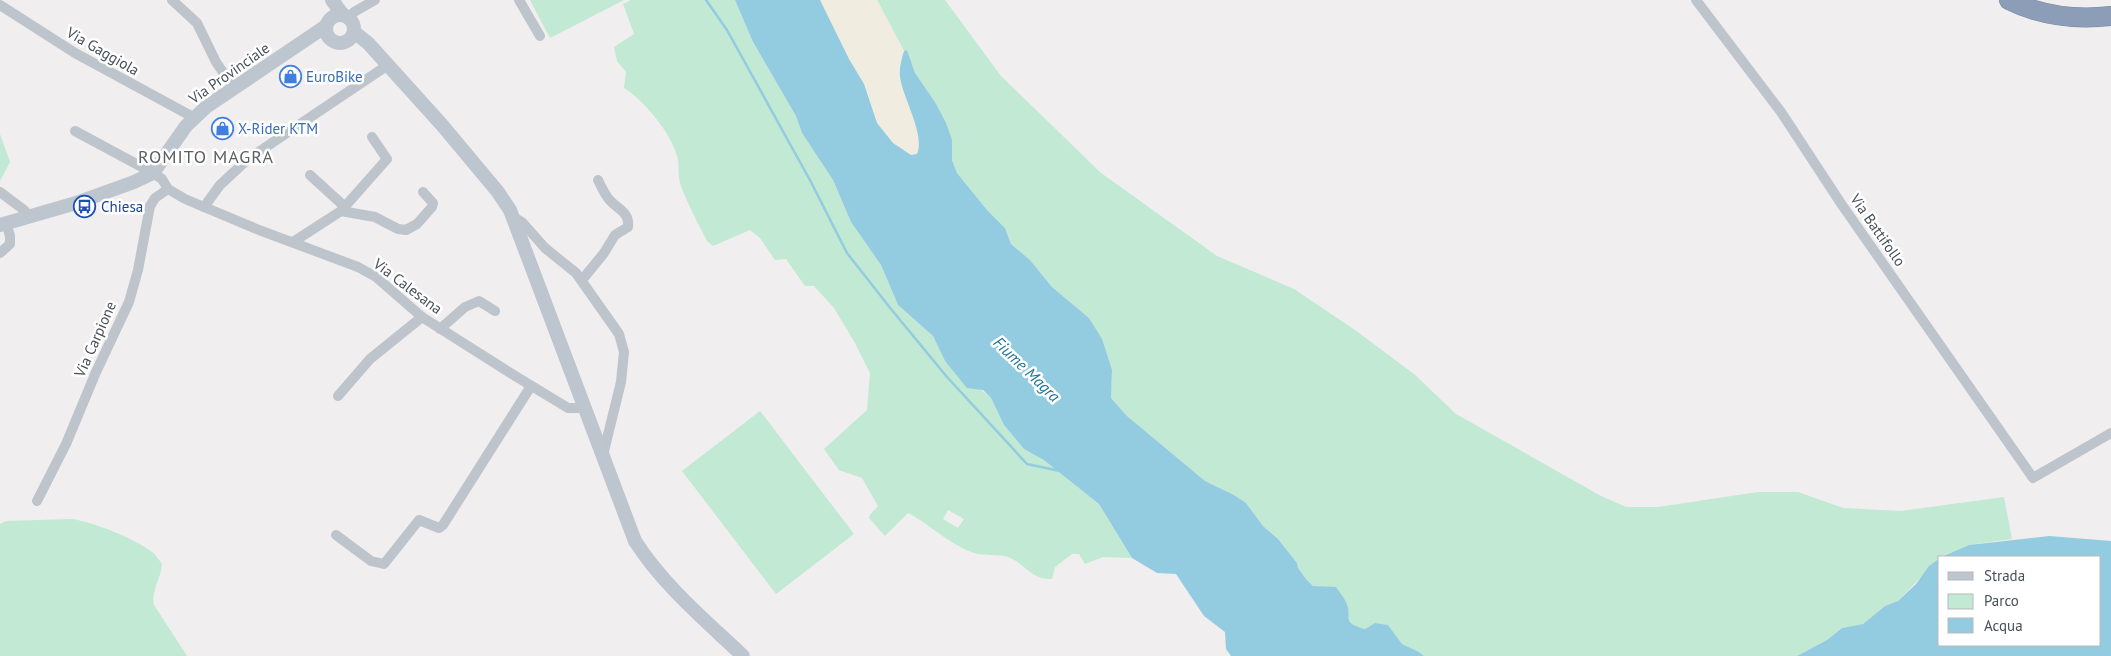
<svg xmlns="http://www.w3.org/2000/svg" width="2111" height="656" viewBox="0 0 2111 656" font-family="'PT Sans',sans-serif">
	<rect width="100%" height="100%" fill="#f0eeee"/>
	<g fill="#c1e9d3" fill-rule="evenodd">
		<polygon points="530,0 624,0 550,38"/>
		<path d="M 631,0 L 735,0 L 753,42 L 796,116 L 802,133 L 833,180 L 851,222 L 881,265 L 898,305 L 933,336 L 945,361 L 991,398 L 1004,425 L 1024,449 L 1044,459 L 1099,504 L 1132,558 L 1103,557 L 1085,564 L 1079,554 L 1072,554 L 1055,567 L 1052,579 C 1031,580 1026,564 1008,557 C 999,554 988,556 978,554 C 953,548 930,524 908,513 L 885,536 L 869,518 L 870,515 L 878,506 L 862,478 L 839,470 L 824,449 L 867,410 L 870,373 L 855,343 L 834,308 L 814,286 L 805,286 L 786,259 L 775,260 L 760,238 L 750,230 L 713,246 L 707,241 C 698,223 688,205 681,186 C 677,176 680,165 677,156 C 671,133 644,100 624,88 L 626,72 L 617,61 L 614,47 L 634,34 L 623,4 ZM 948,510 L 964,519 L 958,528 L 943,519 Z"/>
		<path d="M 877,0 L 945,0 L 1001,76 L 1101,173 L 1217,256 L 1294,289 L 1355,330 L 1414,374 L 1456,414 L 1601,496 L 1626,507 L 1658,507 L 1758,492 L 1798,492 L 1843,508 L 1901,511 L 2004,497 L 2012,539 L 1969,545 L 1940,557 L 1898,601 L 1885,606 L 1863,624 L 1842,628 L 1827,640 L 1797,656 L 1424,656 L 1419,652 L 1402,644 L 1388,625 L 1375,623 L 1365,629 C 1339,622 1354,619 1346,602 C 1344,597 1339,592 1336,588 L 1313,586 L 1306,579 L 1298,568 L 1297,563 L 1278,539 L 1263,526 L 1246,503 L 1234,495 L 1205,481 L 1127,416 L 1111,398 L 1112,370 L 1089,318 L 1052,287 L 1030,260 L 1011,244 L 1005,228 L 987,210 L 957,173 L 952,160 L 952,140 L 935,102 L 915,73 L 907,50 L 904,51 Z"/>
		<polygon points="0,134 10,162 0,181"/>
		<polygon points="760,411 854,534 776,594 682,471"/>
		<path d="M 71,519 C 92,521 135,539 152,552 C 156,555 159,560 162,564 C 161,579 151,590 154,605 L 187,656 L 0,656 L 0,524 L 6,521 Z"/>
	</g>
	<path fill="#f0ece0" d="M 820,0 L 877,0 L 904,51 C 901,61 898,71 901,82 C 905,101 925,136 917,154 L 911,155 L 893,143 L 877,123 L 864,84 L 849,59 Z"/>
	<g fill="#93cbe1">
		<path d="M 735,0 L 820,0 L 849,59 L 864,84 L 877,123 L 893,143 L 911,155 L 917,154 C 925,136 905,101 901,82 C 898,71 901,61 904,51 L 907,50 L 915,73 L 935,102 L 946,123 L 952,140 L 952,160 L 957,173 L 987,210 L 1005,228 L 1011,244 L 1030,260 L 1052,287 L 1089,318 L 1102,339 L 1112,370 L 1111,398 L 1127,416 L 1205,481 L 1234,495 L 1246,503 L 1263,526 L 1278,539 L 1297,563 L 1298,568 L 1306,579 L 1313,586 L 1336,587 C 1339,592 1344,597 1346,602 C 1354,618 1339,622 1365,629 L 1375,623 L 1388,625 L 1402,644 L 1419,652 L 1424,656 L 1231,656 L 1226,649 L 1225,632 L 1204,616 L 1176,574 L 1157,573 L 1132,558 L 1099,504 L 1044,460 L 1024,449 L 1004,425 L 991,398 L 983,390 L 967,388 L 945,361 L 933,336 L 898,305 L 881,265 L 851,222 L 833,180 L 802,133 L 796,116 L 753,42 Z"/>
		<polygon points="2049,536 2111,541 2111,656 1797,656 1827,640 1842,628 1863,624 1885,606 1898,601 1916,584 1929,566 1940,558 1940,645 2100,645 2100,557 1941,557 1969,545"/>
	</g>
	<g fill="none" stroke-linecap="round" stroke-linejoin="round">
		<polyline stroke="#93cbe1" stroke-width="2.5" points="706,0 727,30 811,182 847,253 891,309 947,377 1027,464 1060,471"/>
		<defs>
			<path id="motorway" d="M 2009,0 C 2041,16 2076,20 2111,16"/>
		</defs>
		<use href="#motorway" stroke="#7688a3" stroke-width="20"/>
		<g stroke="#bec4cb" stroke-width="10">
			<polyline points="172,0 197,23 216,62 233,87"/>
			<polyline points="519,0 540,36"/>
			<polyline points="1696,0 1781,112 1842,205 2033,478 2111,433"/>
			<polyline points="0,5 75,53 193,117"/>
			<polyline points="349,18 354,12 375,0"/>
			<polyline points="75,131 153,173 162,179 168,189 185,199 259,230 358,267 376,277 422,317 512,374 568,408 585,408"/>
			<polyline points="310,175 345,207"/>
			<polyline points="0,192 24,210 30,217"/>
			<polyline points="204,207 220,185 248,159 388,65"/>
			<polyline points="341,211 375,217 398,229 406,230 417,224 432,207 433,203 423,192"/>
			<polyline points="515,218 522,222 545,248 576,273 619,334 624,352 621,382 603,455"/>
			<polyline points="293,242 341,211 387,159 372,137"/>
			<polyline points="0,253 10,244 10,236 6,223"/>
			<path d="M 582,280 L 604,253 L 615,235 L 628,227 C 630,211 616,209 608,198 C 604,193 601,186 598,180"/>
			<polyline points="440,329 465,307 479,301 495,311"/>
			<polyline points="338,396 370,359 422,317"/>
			<polyline points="37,501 66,444 96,372 129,302 138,270 150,206 155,198 168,189"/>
			<polyline points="336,535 371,561 384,564 419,520 439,528 443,525 531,386"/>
		</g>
		<g stroke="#bdc5cf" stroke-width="14">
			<polyline points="332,0 343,15"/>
			<circle cx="340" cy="29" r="14"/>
			<path d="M 354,32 L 368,43 L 442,125 L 498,192 L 510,210 L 635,541 C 663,585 705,620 743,656"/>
			<polyline points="0,225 76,203 134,182 153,173 186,126 206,107 326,26"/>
		</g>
		<use href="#motorway" stroke="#8b9db7" stroke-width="19"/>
	</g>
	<defs>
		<symbol id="shop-ring" viewBox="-11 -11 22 22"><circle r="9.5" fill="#fff" stroke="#3f7fe0" stroke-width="1.5"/><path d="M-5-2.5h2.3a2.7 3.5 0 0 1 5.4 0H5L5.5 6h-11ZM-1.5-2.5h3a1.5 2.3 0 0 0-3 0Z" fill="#3f7fe0"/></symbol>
		<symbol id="bus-ring" viewBox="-11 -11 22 22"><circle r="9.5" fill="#fff" stroke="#1a4fb4" stroke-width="1.5"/><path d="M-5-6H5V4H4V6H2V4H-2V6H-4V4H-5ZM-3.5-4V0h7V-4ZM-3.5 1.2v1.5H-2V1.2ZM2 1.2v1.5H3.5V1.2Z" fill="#1a4fb4"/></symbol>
	</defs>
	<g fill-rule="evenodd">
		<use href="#shop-ring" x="278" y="64" width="25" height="25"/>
		<use href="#shop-ring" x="210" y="116" width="25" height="25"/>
		<use href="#bus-ring" x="72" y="194" width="25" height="25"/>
	</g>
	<g text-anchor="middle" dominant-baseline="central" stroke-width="5" stroke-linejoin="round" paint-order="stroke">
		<g font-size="15" fill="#485059" stroke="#fff">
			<text transform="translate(103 51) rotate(30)">Via Gaggiola</text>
			<text transform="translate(229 73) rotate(-35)">Via Provinciale</text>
			<text transform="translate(1878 230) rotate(55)">Via Battifollo</text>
			<text transform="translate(408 286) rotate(37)">Via Calesana</text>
			<text transform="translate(95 339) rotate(-66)">Via Carpione</text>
		</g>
		<g font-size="15" fill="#366cbe" stroke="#fff" text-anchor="start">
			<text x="306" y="76">EuroBike</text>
			<text x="238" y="128">X-Rider KTM</text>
		</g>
		<g font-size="15" fill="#164399" stroke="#fff" text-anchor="start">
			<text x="101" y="206">Chiesa</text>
		</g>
		<g font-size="16" font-style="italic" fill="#1d7597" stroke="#fff">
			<text transform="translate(1027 369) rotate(44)">Fiume Magra</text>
		</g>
		<g font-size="18" letter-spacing="1" fill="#5b5e62" stroke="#fff">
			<text x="206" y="156">ROMITO MAGRA</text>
		</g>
	</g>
	<rect x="1938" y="556" width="162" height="90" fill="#ffffff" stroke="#b6b9bd"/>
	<rect x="1948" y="572" width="25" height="8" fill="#bdc5cf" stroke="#b6b9bd"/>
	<text x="1984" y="581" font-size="15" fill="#485059">Strada</text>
	<rect x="1948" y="594" width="25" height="15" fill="#c1e9d3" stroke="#b6b9bd"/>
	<text x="1984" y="606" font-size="15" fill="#485059">Parco</text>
	<rect x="1948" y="618" width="25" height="15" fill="#93cbe1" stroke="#b6b9bd"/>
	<text x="1984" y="631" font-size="15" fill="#485059">Acqua</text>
</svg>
